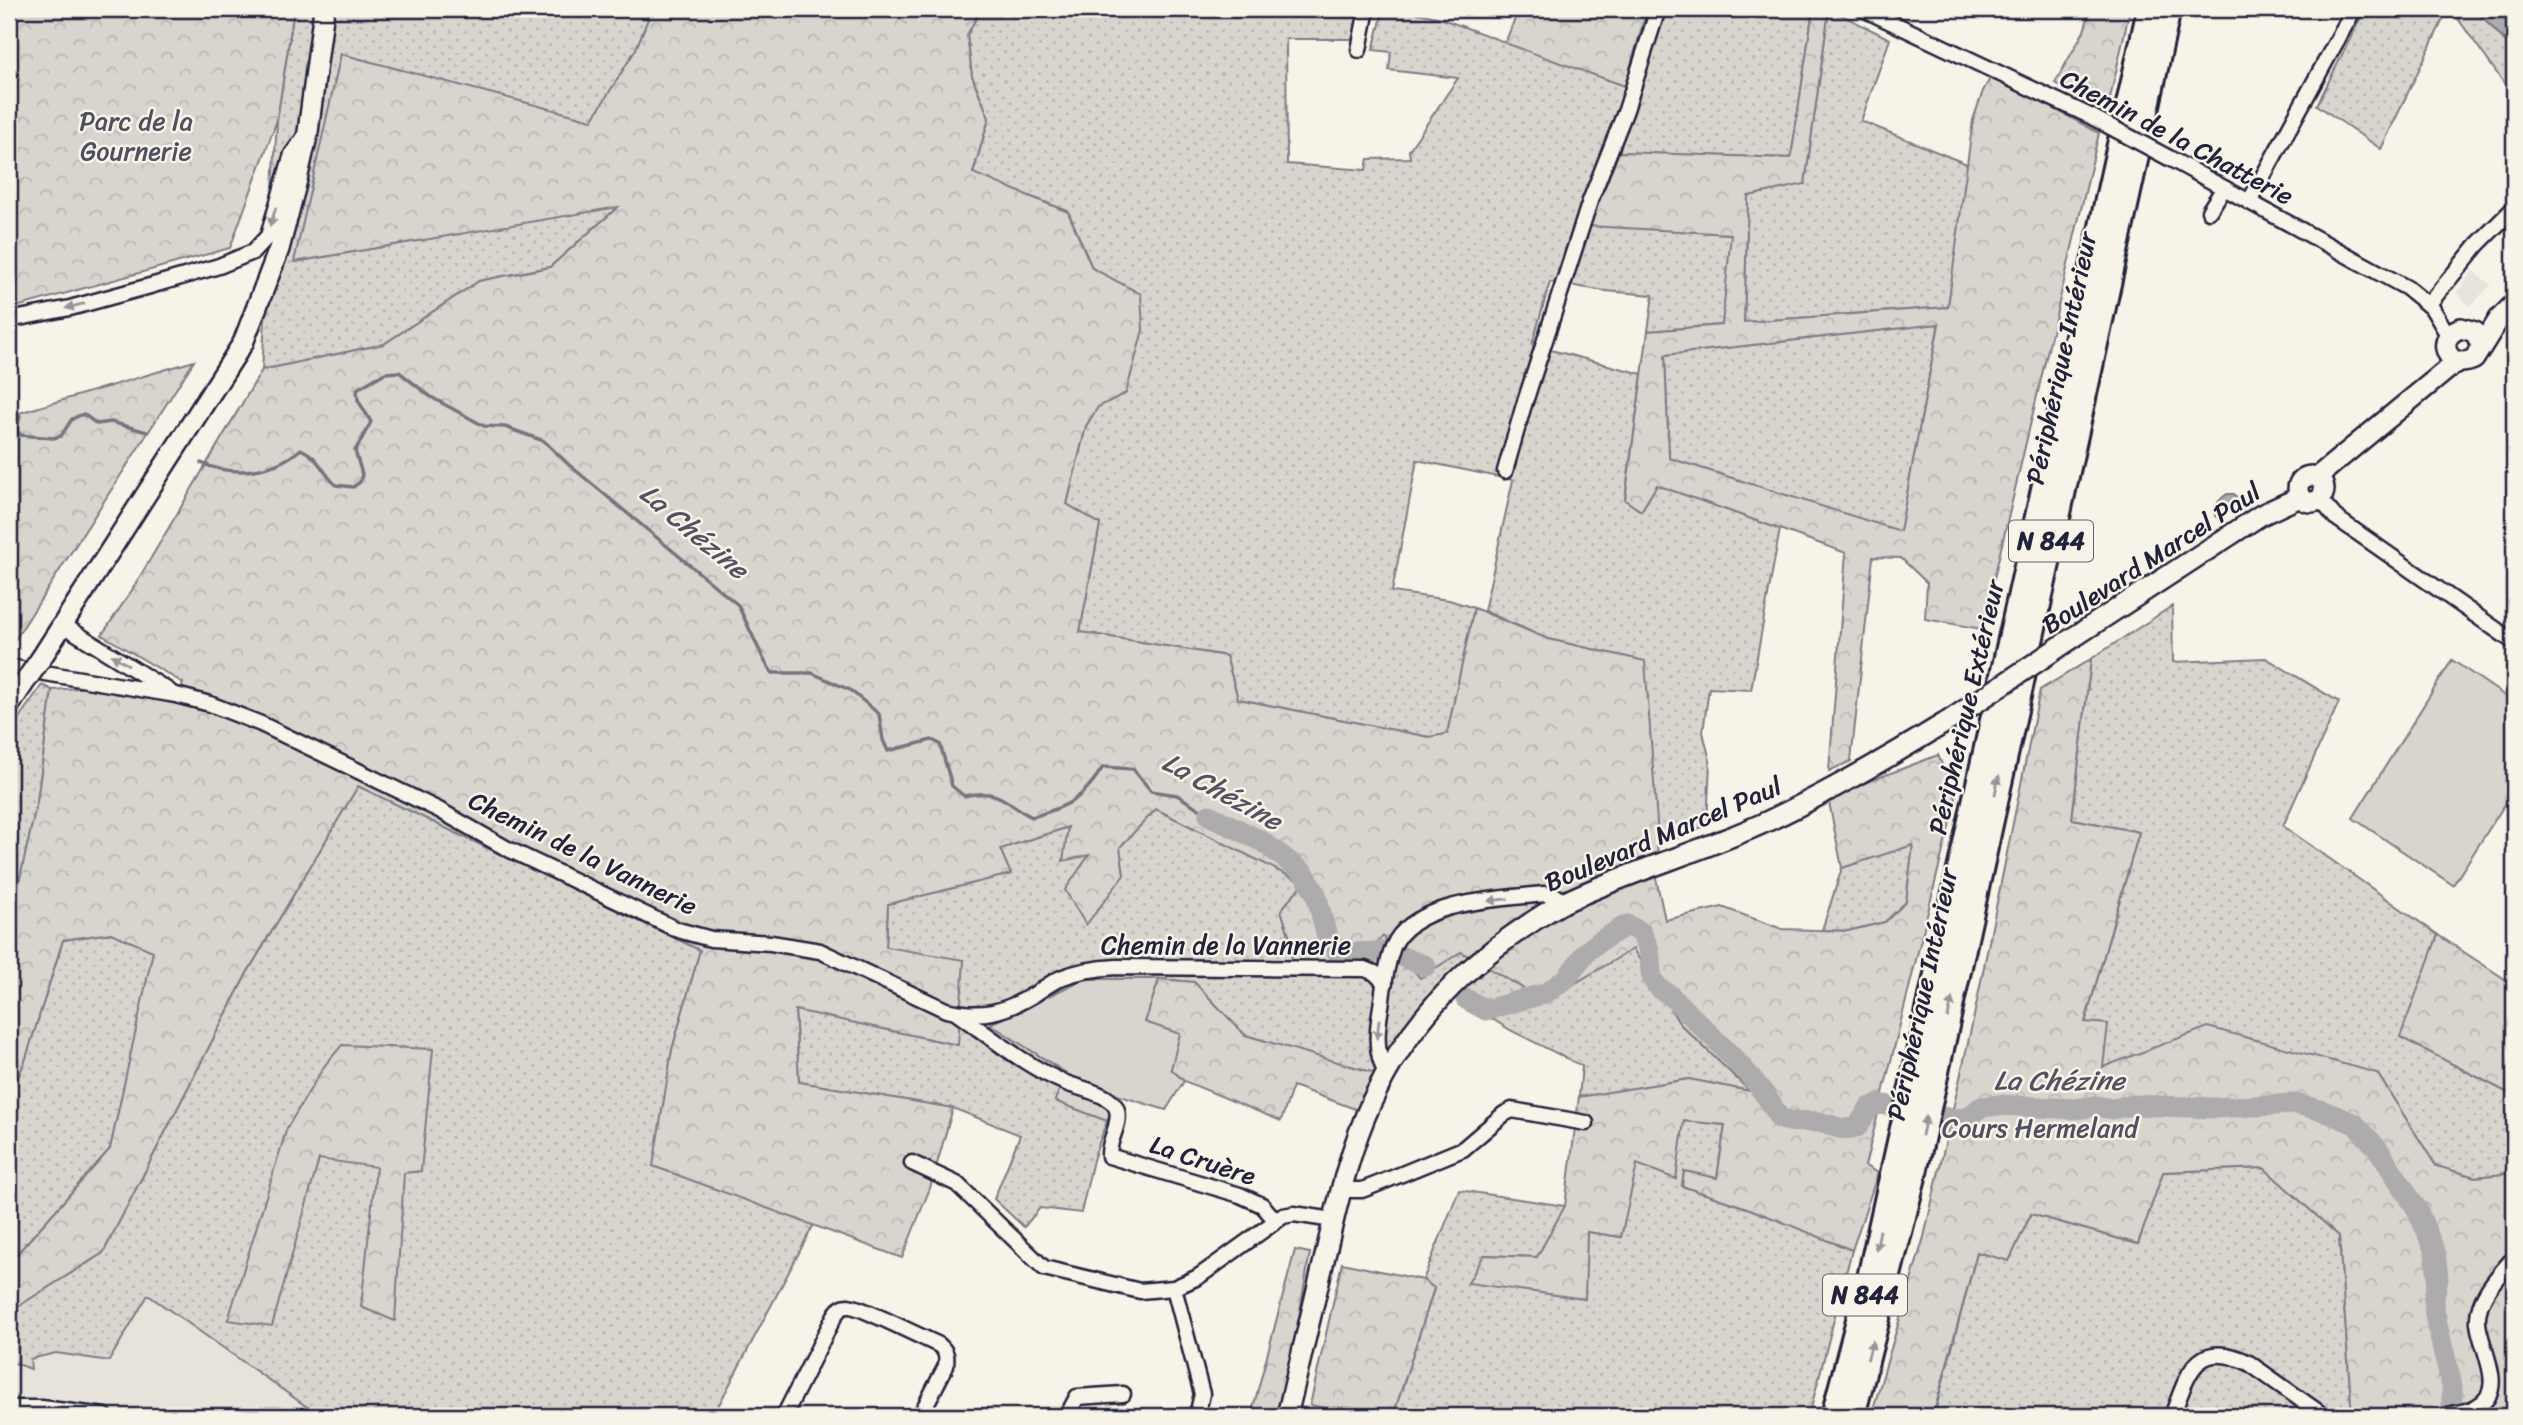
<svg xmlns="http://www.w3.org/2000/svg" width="2523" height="1425" viewBox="0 0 2523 1425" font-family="Sriracha,sans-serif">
	<defs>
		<pattern id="grass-dots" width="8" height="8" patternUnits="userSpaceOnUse" patternTransform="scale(1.75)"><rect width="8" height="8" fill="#d8d5cf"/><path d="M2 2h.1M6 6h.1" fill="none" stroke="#b9b7b3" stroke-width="1.8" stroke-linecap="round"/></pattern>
		<pattern id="forest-crowns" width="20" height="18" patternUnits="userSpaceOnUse" patternTransform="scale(1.75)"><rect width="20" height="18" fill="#d8d5cf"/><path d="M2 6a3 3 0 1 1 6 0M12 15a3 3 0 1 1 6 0" fill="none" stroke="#b9b7b3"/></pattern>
	</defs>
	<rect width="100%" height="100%" fill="#f7f3e8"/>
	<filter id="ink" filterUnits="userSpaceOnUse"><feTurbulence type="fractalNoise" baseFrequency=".0143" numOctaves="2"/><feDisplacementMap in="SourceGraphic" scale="14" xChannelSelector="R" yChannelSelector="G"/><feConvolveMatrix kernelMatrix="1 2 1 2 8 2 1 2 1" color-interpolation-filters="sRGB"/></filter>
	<g filter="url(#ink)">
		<g fill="#e7e3db">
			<polygon points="2473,271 2491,285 2470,306 2456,293"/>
			<polygon points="148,1295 320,1416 9,1416 9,1361 30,1368 29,1359 56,1353 109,1361"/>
		</g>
		<g fill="url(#grass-dots)" stroke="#7d7c85" stroke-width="2">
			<polygon points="294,9 652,9 636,49 593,121 341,54 295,262 619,206 550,267 479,281 384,344 262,370 277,120"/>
			<polygon points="981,9 1361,9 1355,39 1286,39 1287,164 1366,170 1368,159 1410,158 1409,150 1458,78 1389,70 1391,52 1373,50 1384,9 1397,9 1437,17 1624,86 1647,9 1813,9 1791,158 1619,152 1590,225 1732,234 1722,325 1648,331 1653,295 1605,291 1550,282 1532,345 1642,374 1625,499 1641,511 1657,485 1780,529 1751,690 1709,688 1703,732 1710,761 1707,825 1657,846 1644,661 1548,639 1484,611 1513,480 1417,460 1392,592 1449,600 1474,608 1447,734 1429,737 1238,699 1226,656 1080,632 1100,524 1067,504 1086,426 1097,407 1126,393 1092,268 1068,211 973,174 989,118 972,76 967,35"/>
			<polygon points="1829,9 1890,39 1861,121 1969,165 1948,307 1744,322 1748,196 1805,183"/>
			<polygon points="2365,9 2448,9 2381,149 2317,105"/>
			<polygon points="2451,9 2514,9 2514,97"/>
			<polygon points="1939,323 1900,532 1669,458 1665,355"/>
			<polygon points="2172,606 2173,662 2266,658 2339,702 2283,826 2438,935 2401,1037 2514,1096 2514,1173 2475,1177 2436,1166 2377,1073 2103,1067 2085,1023 2139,832 2072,819 2091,659"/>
			<polygon points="42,685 52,690 37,802 9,927 9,732"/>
			<polygon points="358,786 700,950 672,1050 654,1166 814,1224 713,1416 320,1416 148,1295 109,1361 56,1353 30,1359 31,1369 9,1361 9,1312 103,1253 247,973"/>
			<polygon points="1156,809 1304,883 1281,910 1291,941 1382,936 1461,952 1545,1001 1633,948 1680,1024 1751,1092 1689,1079 1579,1097 1582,1066 1510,1030 1440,986 1378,1074 1245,1035 1194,982 1159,979 1029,1049 1066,1073 1055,1101 1107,1121 1093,1160 1081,1213 1040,1208 1024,1227 994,1199 1020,1135 953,1108 799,1082 795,1009 957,1045 886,947 888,904 1010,874 1000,849 1069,827 1119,847"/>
			<polygon points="1913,844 1906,902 1885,922 1848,931 1822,930 1842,868"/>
			<polygon points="111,933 154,951 110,1149 9,1263 9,1098 25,1061 63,940"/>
			<polygon points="1684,1121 1725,1125 1717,1178 1684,1171 1682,1186 1750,1209 1852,1250 1809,1416 1393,1416 1434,1289 1423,1280 1459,1190 1565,1206 1537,1257 1484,1255 1584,1299 1587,1231 1621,1237 1637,1163"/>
			<polygon points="2264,1168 2339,1236 2352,1416 1934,1416 1977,1252 2009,1260 2031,1214 2138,1244 2163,1172"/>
		</g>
		<g fill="url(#forest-crowns)" stroke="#7d7c85" stroke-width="2" fill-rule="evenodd">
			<polygon points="9,9 294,9 277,120 230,248 9,309"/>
			<path d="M 652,9 L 981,9 L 967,35 L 972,76 L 989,118 L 973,173 L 1068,212 L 1092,268 L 1141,294 L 1143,330 L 1126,393 L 1098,407 L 1086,426 L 1067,504 L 1100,524 L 1080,632 L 1226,656 L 1238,699 L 1429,737 L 1447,734 L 1474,608 L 1548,639 L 1645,661 L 1658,836 L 1656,878 L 1665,920 L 1722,907 L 1782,929 L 1848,931 L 1885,922 L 1906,902 L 1913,845 L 1842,868 L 1828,797 L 1938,755 L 1956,798 L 1865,1166 L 1878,1173 L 1852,1250 L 1750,1209 L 1682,1186 L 1684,1171 L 1717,1178 L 1725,1125 L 1684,1121 L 1676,1179 L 1637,1164 L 1621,1237 L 1587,1232 L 1585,1299 L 1468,1283 L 1484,1255 L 1537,1257 L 1565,1206 L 1579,1097 L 1689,1079 L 1750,1091 L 1680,1024 L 1633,949 L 1545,1001 L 1461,952 L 1420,978 L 1383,936 C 1356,969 1331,964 1292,965 L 1291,941 L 1281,910 L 1303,883 L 1156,809 L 1120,847 L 1124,875 L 1086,925 L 1065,890 L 1089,855 L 1063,861 L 1068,827 L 1000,849 L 1011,874 L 888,904 L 886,947 L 964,960 L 958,1045 L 795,1010 L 799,1082 L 953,1108 L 930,1188 L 902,1258 L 653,1166 L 672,1050 L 700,950 L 358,786 L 247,973 L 103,1253 L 9,1312 L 9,1361 L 9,1263 L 110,1149 L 153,951 L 111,933 L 63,940 L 25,1061 L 9,1098 L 9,927 L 37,802 L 52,690 L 92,687 L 177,704 L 183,683 L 102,635 L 132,590 L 262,370 L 384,344 L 479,281 L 550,267 L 618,207 L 294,262 L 341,54 L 592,120 L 636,49 Z"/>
			<polygon points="1519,9 1647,9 1625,86 1505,43"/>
			<path d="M 1813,9 L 1829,9 L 1805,184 L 1748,196 L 1744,322 L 1948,307 L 1973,120 L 1983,91 L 1992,75 L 2099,133 L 1982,629 L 1925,619 L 1927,583 L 1901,558 L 1873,557 L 1851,761 L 1829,771 L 1846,553 L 1657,485 L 1641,511 L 1625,500 L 1648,331 L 1722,325 L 1731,234 L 1589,226 L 1619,152 L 1791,158 ZM 1939,324 L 1900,531 L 1669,458 L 1665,355 Z"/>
			<polygon points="2091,9 2130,9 2107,112 2055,83 2084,31"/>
			<polygon points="194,361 9,649 9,416"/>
			<polygon points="2091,659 2072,819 2139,832 2085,1022 2108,1024 2103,1067 2208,1027 2377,1073 2436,1166 2475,1177 2514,1173 2514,1416 2352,1416 2339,1236 2264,1168 2163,1172 2138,1244 2031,1214 2009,1261 1977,1252 1933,1416 1871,1416 1924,1237 1974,1016 2040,690"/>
			<polygon points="2438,935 2514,985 2514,1096 2400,1037"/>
			<polygon points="1159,979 1194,982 1245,1035 1378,1074 1358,1110 1293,1086 1281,1121 1184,1081 1171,1069 1145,1022"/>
			<polygon points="342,1045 433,1049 421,1171 404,1173 395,1321 361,1307 376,1167 319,1159 272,1326 228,1320 287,1128 325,1065"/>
			<polygon points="1295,1250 1310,1253 1293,1351 1278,1416 1251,1416"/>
			<polygon points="1342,1263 1423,1280 1434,1288 1393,1416 1364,1416 1310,1405"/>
		</g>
		<g fill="#d8d5cf" stroke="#7d7c85" stroke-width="2">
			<polygon points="2452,660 2514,702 2514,790 2453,885 2353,818"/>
			<polygon points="1084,979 1159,979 1145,1022 1180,1034 1171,1069 1184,1081 1166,1110 1117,1095 1107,1121 1055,1101 1066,1073 990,1024"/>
		</g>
		<g fill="#aeabad" stroke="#76747f" stroke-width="2">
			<polygon points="2475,9 2514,9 2514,51"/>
			<path d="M 2227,494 L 2234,494 L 2240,502 L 2218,518 L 2215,516 C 2214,506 2219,499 2227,494 Z"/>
		</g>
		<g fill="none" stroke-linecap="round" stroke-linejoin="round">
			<g stroke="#76747f" stroke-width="3.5">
				<polyline points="9,407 20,416 17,430 20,435 53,438 61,436 72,419 83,414 97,424 111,422 147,432"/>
				<path d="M 201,463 C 234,477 273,473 301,449 C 320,458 321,471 336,485 L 353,487 L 360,482 L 362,474 L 355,451 L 371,422 L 358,400 L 357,389 L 385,373 L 399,372 L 431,397 L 484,426 L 505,427 L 544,441 L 568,464 L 738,605 L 764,660 L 772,673 L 812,673 L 850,690 L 879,714 L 883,740 L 888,751 L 932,740 L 940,744 L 952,786 L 964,796 C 1002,788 1002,802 1032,817 C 1069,806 1082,800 1103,767 L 1133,769 L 1151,791 L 1177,795 L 1209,815"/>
			</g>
			<g stroke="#aeabad" stroke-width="21">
				<polyline points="1209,815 1263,842 1304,873 1316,894 1326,933 1338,953 1385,952"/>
				<polyline points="1395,954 1426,966"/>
				<path d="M 1466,999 L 1486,1010 L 1546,993 L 1567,978 L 1586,952 L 1600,941 L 1627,925 L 1641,932 C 1643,937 1646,942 1648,947 C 1655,969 1642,980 1670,995 C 1701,1027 1762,1080 1779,1118 C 1793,1124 1804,1120 1818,1122 C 1835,1125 1839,1132 1857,1127 L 1870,1107 L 1880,1104 L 1953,1119 L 1967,1118 L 1981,1107 L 1999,1105 L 2075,1109 L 2096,1106 L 2112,1109 L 2133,1105 L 2214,1108 L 2295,1104 L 2321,1110 L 2355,1124 L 2378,1149 L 2417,1209 L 2435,1252 L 2438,1278 L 2434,1298 L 2435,1316 L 2452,1386 L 2452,1409 L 2454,1416"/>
			</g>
			<defs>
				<g id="street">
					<polyline points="1863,9 2092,117"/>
					<polyline points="1359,50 1367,9"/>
					<polyline points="2169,158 2407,288 2432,308 2448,335"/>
					<polyline points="2249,202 2354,9"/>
					<polyline points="2209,211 2224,188"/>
					<polyline points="2428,305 2478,244 2514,208"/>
					<polyline points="9,320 70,308 150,286 219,266 253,252 268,236 292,154 303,139"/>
					<polyline points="1505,471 1523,408 1590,201 1626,110 1658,9"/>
					<polyline points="2320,499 2335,517 2514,642"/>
					<polyline points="63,625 169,691"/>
					<path d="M 9,667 L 176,695 L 210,704 L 261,724 L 439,810 L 506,848 L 678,930 L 711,939 L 771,943 L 820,951 L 946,1010 C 982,1018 1003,1013 1035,994 C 1044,988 1053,981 1063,977 C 1081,970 1098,968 1117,967 L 1365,969 L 1375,973 L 1385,983"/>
					<path d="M 958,1014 C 992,1038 1027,1067 1066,1083 C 1081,1089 1112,1094 1117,1110 C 1121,1125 1108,1140 1109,1156 L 1240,1195 L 1262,1205 L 1276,1221"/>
					<path d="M 1386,1073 C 1373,1049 1378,1025 1382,1000 C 1384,983 1387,963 1393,947 C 1412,900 1502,899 1544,894 L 1556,896 L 1564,903"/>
					<polyline points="912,1163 957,1184 1044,1268 1140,1291 1174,1288 1198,1277 1283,1216 1294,1214 1333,1220"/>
					<polyline points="1341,1190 1362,1190 1375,1185 1463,1149 1504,1114 1512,1110 1586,1123"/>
					<polyline points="1174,1288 1202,1394 1198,1411 1193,1416"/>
					<polyline points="9,1408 42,1408 105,1416"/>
					<path d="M 784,1416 L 835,1315 C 838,1310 842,1306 848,1306 C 858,1305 925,1339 939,1345 C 947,1352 947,1356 946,1366 L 920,1416"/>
					<polyline points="1067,1416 1077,1397 1123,1394"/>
					<path d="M 2172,1416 C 2188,1375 2195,1337 2249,1363 L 2324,1416"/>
					<path d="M 2445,1416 C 2455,1413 2467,1412 2476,1407 C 2509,1391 2480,1348 2478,1323 C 2476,1300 2496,1278 2510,1262 L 2514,1260"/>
				</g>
				<g id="secondary">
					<path d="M 2481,345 L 2475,332 L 2461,328 C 2433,337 2447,372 2474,359 L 2499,319 L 2514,304"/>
					<circle cx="2311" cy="489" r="13"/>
					<polyline points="2317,477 2449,368 2459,362"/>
					<polyline points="2074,637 2261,515 2300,497"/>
					<polyline points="40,660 243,343 279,249 295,188 308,132 324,9"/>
					<polyline points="9,706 22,686"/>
					<path d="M 1287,1416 C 1300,1361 1313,1307 1326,1252 C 1338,1201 1350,1148 1372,1101 C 1403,1034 1450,980 1510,937 C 1527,925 1544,913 1563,903 C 1629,871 1702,852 1768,821 C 1832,791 1893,755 1953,718"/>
				</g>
				<g id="highway">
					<polyline points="1834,1416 1870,1278 2150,9"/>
					<polyline points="1852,1416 1913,1177 2168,9"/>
				</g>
			</defs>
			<use href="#street" stroke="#22223b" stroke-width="19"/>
			<use href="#secondary" stroke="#22223b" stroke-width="24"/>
			<use href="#highway" stroke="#22223b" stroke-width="30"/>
			<use href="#street" stroke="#f7f3e8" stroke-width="14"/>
			<use href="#secondary" stroke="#f7f3e8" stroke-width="19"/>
			<use href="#highway" stroke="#f7f3e8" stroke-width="24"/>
			<defs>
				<polyline id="street-bridge" points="2092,117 2169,158"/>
				<g id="secondary-bridge">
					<polyline points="22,686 40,660"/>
					<polyline points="1953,718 2074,637"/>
				</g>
			</defs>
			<use href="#street-bridge" stroke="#22223b" stroke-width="19" stroke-linecap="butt"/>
			<use href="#secondary-bridge" stroke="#22223b" stroke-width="24" stroke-linecap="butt"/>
			<use href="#street-bridge" stroke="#f7f3e8" stroke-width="14"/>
			<use href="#secondary-bridge" stroke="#f7f3e8" stroke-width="19"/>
		</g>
		<defs><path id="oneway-solid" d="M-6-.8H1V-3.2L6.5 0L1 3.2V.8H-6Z" transform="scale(1.75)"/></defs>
		<g fill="#97959a">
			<use href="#oneway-solid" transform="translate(273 217) rotate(107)"/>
			<use href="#oneway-solid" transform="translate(75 306) rotate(166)"/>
			<use href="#oneway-solid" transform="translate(120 660) rotate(-149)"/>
			<use href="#oneway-solid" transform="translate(1997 785) rotate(-78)"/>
			<use href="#oneway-solid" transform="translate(1498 900) rotate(173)"/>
			<use href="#oneway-solid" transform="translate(1950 1008) rotate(-78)"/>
			<use href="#oneway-solid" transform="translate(1378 1029) rotate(97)"/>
			<use href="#oneway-solid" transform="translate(1924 1126) rotate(-78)"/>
			<use href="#oneway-solid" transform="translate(1878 1240) rotate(102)"/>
			<use href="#oneway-solid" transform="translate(1870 1350) rotate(-75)"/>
		</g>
	</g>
	<g text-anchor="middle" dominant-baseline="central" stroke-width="5" stroke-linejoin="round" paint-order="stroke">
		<g fill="#f7f3e8" stroke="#62616f" stroke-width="2">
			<rect x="2009" y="520.5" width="84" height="41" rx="5"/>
			<rect x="1823" y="1274.5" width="84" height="41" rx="5"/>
		</g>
		<g font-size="24" font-weight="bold" fill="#22223b">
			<text x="2051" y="541">N 844</text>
			<text x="1865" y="1295">N 844</text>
		</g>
		<g font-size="26" fill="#504f60" stroke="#f7f3e8">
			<text x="136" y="121">Parc de la<tspan x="136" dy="30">Gournerie</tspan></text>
			<text x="2040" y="1128">Cours Hermeland</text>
		</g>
		<g font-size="26" fill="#22223b" stroke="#f7f3e8">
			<text transform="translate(2177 137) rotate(28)">Chemin de la Chatterie</text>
			<text transform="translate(2061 358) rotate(-78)">Périphérique Intérieur</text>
			<text transform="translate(2151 558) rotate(-33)">Boulevard Marcel Paul</text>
			<text transform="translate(1966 707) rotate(-77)">Périphérique Extérieur</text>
			<text transform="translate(1663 834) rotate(-23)">Boulevard Marcel Paul</text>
			<text transform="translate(583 853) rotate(26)">Chemin de la Vannerie</text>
			<text x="1226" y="945">Chemin de la Vannerie</text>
			<text transform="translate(1922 994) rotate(-78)">Périphérique Intérieur</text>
			<text transform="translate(1203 1160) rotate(18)">La Cruère</text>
		</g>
		<g font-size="28" font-style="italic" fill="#535263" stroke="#f7f3e8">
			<text transform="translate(694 531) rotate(40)">La Chézine</text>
			<text transform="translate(1222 791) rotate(29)">La Chézine</text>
			<text x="2059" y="1080">La Chézine</text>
		</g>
	</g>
	<rect width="2523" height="1425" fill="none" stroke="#f7f3e8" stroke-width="35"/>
	<rect x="18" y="18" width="2488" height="1390" fill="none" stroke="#22223b" stroke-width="2.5" filter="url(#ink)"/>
</svg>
